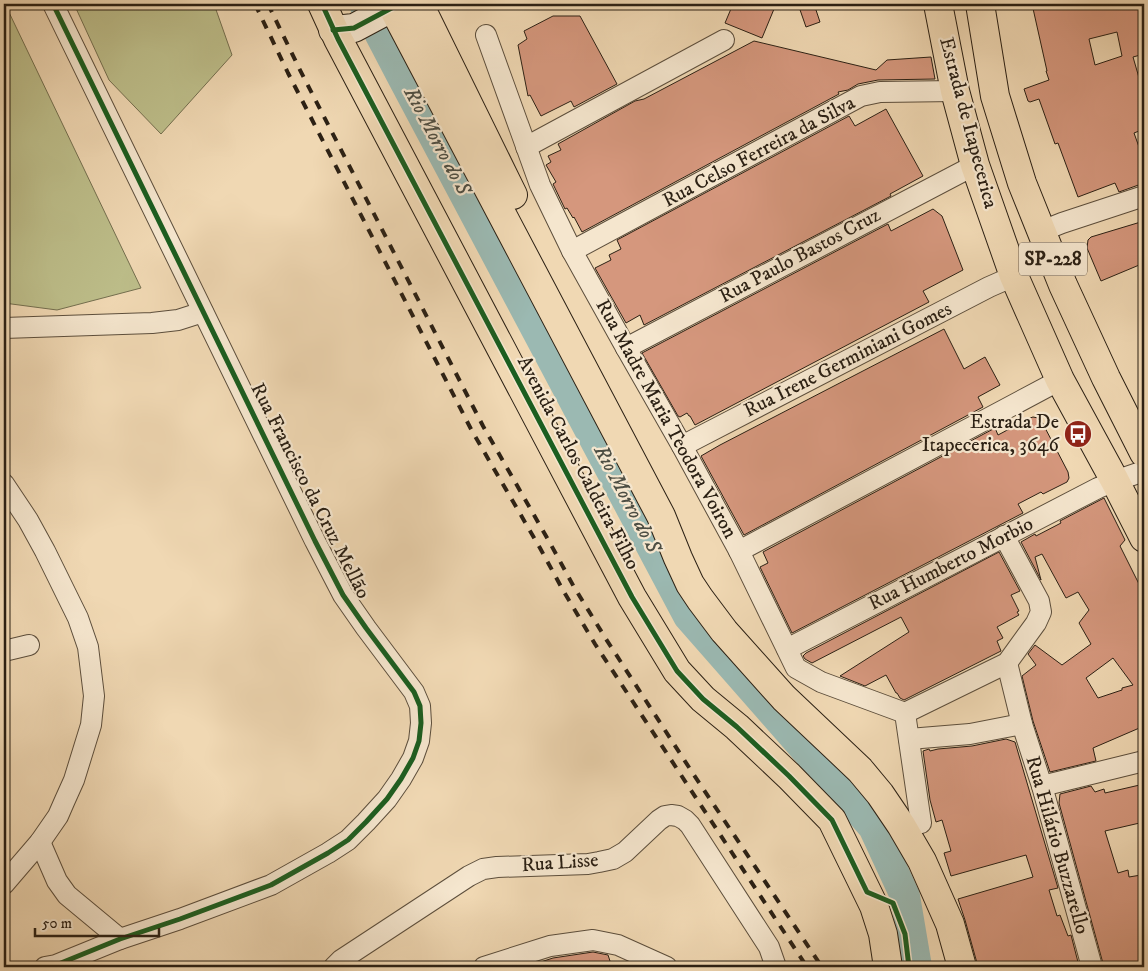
<svg xmlns="http://www.w3.org/2000/svg" width="1148" height="971" viewBox="0 0 1148 971" font-family="'IM FELL DW Pica',serif">
	<rect width="100%" height="100%" fill="#f0d8b3"/>
	<filter id="stains"><feTurbulence type="fractalNoise" baseFrequency=".004" numOctaves="4"/><feColorMatrix values="0 0 0 0 .2 0 0 0 0 .09 0 0 0 0 .02 0 0 0 .5 -.17"/></filter>
	<radialGradient id="worn" r=".72"><stop offset=".6" stop-color="#630" stop-opacity="0"/><stop offset="1" stop-color="#630" stop-opacity=".3"/></radialGradient>
	<g fill="#bdbe8a" stroke="#746f4f">
		<polygon points="4,4 5,4 141,288 57,310 4,303"/>
		<polygon points="74,4 214,4 232,55 161,134 109,80"/>
	</g>
	<g fill="none" stroke-linecap="round" stroke-linejoin="round">
		<polyline stroke="#9bb9b2" stroke-width="30" points="364,4 401,75 688,616 873,827 905,896 917,967"/>
	</g>
	<g fill="#d5977d" stroke="#2b2014" fill-rule="evenodd">
		<polygon points="733,4 761,4 774,9 762,38 725,23"/>
		<polygon points="798,4 814,4 820,22 806,27"/>
		<path d="M 1032,4 L 1144,4 L 1144,54 L 1133,57 L 1144,95 L 1144,129 L 1134,133 L 1144,161 L 1144,183 L 1119,192 L 1115,183 L 1078,197 L 1058,143 L 1055,144 L 1039,99 L 1030,102 L 1028,101 L 1024,89 L 1049,80 L 1046,71 L 1047,71 ZM 1117,32 L 1122,56 L 1095,65 L 1089,39 Z"/>
		<polygon points="553,16 580,16 617,84 574,107 571,101 541,116 530,95 528,96 518,45 527,39 524,31"/>
		<polygon points="754,41 876,70 887,60 931,57 935,79 878,80 858,84 848,90 838,92 839,94 582,232 574,217 573,218 567,208 565,209 553,184 556,182 546,165 551,162 548,156 561,150 558,144 635,101 644,99"/>
		<polygon points="886,109 923,176 890,194 891,196 644,325 640,315 626,323 595,268 611,260 609,255 621,249 617,240 849,116 855,126"/>
		<polygon points="933,209 942,216 963,270 923,291 929,302 695,425 690,416 689,416 687,413 680,417 678,416 642,353 888,224 891,231"/>
		<polygon points="1144,221 1144,263 1101,281 1087,248 1088,240 1091,237"/>
		<polygon points="944,329 964,369 985,357 1000,385 978,397 983,407 744,535 701,456 720,445"/>
		<polygon points="1033,417 1038,418 1042,422 1068,472 1069,478 1067,482 1043,494 1041,492 1018,504 1023,513 792,633 760,567 768,563 763,552 995,428 998,435 1030,418"/>
		<path d="M 1104,498 L 1125,540 L 1120,546 L 1144,594 L 1144,726 L 1093,748 L 1096,761 L 1050,772 L 1033,721 L 1022,676 L 1036,665 L 1028,654 L 1035,645 L 1062,665 L 1091,644 L 1079,623 L 1089,610 L 1078,592 L 1066,598 L 1042,554 L 1035,557 L 1041,580 L 1021,542 L 1035,534 L 1036,536 L 1061,523 L 1060,521 ZM 1113,658 L 1133,685 L 1122,688 L 1122,690 L 1098,698 L 1086,678 Z"/>
		<polygon points="999,552 1020,591 1011,595 1019,611 1017,612 1019,615 997,627 1003,638 997,641 1001,651 904,700 900,698 897,693 896,693 886,675 865,686 840,676 909,632 901,617 812,663 805,659 803,656 806,653"/>
		<polygon points="1006,739 1015,742 1058,888 1049,890 1057,916 1060,915 1068,936 1071,935 1079,966 1074,967 977,967 977,963 965,920 958,899 1033,877 1026,855 951,876 944,853 951,851 942,820 936,822 930,800 923,751 929,749 930,751 938,749 972,746"/>
		<polygon points="1144,784 1144,822 1105,831 1118,873 1128,870 1129,877 1141,875 1144,886 1144,967 1104,967 1059,803 1060,794 1091,786 1095,792 1104,789 1105,793"/>
		<polygon points="593,952 608,955 612,967 525,967 553,958"/>
	</g>
	<g fill="none" stroke-linecap="round" stroke-linejoin="round">
		<defs>
			<g id="minor">
				<polyline points="486,35 540,185 572,251 626,348 682,446 739,551 796,668 821,682 905,713 921,823"/>
				<polyline points="526,147 724,40"/>
				<polyline points="1042,231 1062,223 1144,196"/>
				<polyline points="572,251 861,96 880,92 955,91"/>
				<polyline points="4,328 152,323 178,320 203,312"/>
				<polyline points="626,348 975,165"/>
				<polyline points="682,446 989,287 1014,276"/>
				<polyline points="4,484 28,520 45,551 78,618 88,647 94,696 91,725 74,780 65,800 58,816 40,842 4,884"/>
				<polyline points="739,551 1060,380"/>
				<polyline points="787,649 1098,488 1115,481 1144,471"/>
				<polyline points="4,651 29,645"/>
				<polyline points="1007,663 1022,724 1042,786 1092,967"/>
				<polyline points="905,713 1007,663 1036,623 1041,612 1039,601 1004,536"/>
				<polyline points="909,739 970,734 1022,724"/>
				<polyline points="1042,786 1144,761"/>
				<polyline points="40,842 57,881 67,895 120,939"/>
				<polyline points="45,967 56,965 120,939 180,919 271,885 328,853 348,840 366,822 387,799 401,779 413,758 419,741 421,723 420,706 414,692 366,628 343,595 315,541 53,4"/>
				<polyline points="334,967 341,960 469,876 483,869 497,867 588,864 599,862 613,859 625,852 659,820 665,816 671,815 678,816 685,820 690,825 769,947 776,967"/>
				<polyline points="484,967 550,946 593,940 618,945 667,967"/>
			</g>
			<polyline id="secondary" points="333,30 344,29 354,28 399,4"/>
			<g id="primary">
				<polyline points="322,4 338,39 632,597 677,671 703,699 737,727 789,776 832,820 874,906 883,934 888,967"/>
				<polyline points="391,4 661,516 678,558 690,584 700,599 724,631 784,698 860,770 880,794 901,825 922,861 950,924 962,967"/>
				<polyline points="419,4 513,195"/>
				<polyline points="938,4 955,91 975,165 1014,276 1060,380 1115,481 1144,538"/>
				<polyline points="980,4 995,96 1022,183 1063,285 1106,378 1144,453"/>
			</g>
		</defs>
		<use href="#minor" stroke="#5c4e3c" stroke-width="22"/>
		<use href="#secondary" stroke="#2b2014" stroke-width="30"/>
		<use href="#primary" stroke="#2b2014" stroke-width="30"/>
		<use href="#minor" stroke="#f5e6ce" stroke-width="20"/>
		<use href="#secondary" stroke="#f5e6ce" stroke-width="28"/>
		<use href="#primary" stroke="#f0d8b3" stroke-width="28"/>
		<g stroke="#2b2014" stroke-width="4" stroke-dasharray="9 9" stroke-linecap="butt">
			<polyline points="255,4 288,73 472,431 540,548 564,592 595,644 807,967"/>
			<polyline points="268,4 299,68 483,426 550,543 574,587 606,639 692,772 822,967"/>
		</g>
		<defs>
			<g id="cycleway">
				<polyline points="322,4 338,39 632,597 677,671 703,699 737,727 789,776 832,820 867,892 893,903 905,934 909,967"/>
				<polyline points="333,30 344,29 354,28 399,4"/>
				<polyline points="45,967 56,965 120,939 180,919 271,885 328,853 348,840 366,822 387,799 401,779 413,758 419,741 421,723 420,706 414,692 366,628 343,595 315,541 53,4"/>
			</g>
		</defs>
		<use href="#cycleway" stroke="#f5e6ce" stroke-width="8"/>
		<use href="#cycleway" stroke="#1b5e20" stroke-width="5"/>
	</g>
	<defs>
		<symbol id="bus-disc" viewBox="-11 -11 22 22"><circle r="9.5" fill="#8f2418" stroke="#f5e6ce"/><path d="M-5-6H5V4H4V6H2V4H-2V6H-4V4H-5ZM-3.5-4V0h7V-4ZM-3.5 1.2v1.5H-2V1.2ZM2 1.2v1.5H3.5V1.2Z" fill="#fff"/></symbol>
	</defs>
	<g fill-rule="evenodd">
		<use href="#bus-disc" x="1062" y="418" width="32" height="32"/>
	</g>
	<g text-anchor="middle" dominant-baseline="central" stroke-width="4.5" stroke-linejoin="round" paint-order="stroke">
		<rect fill="#f5e6ce" stroke="#685b4c" stroke-width="1" x="1019" y="242.5" width="68" height="33" rx="4"/>
		<g font-size="19" font-weight="bold" fill="#2b2014">
			<text x="1053" y="259">SP-228</text>
		</g>
		<g font-size="20" fill="#2b2014" stroke="#f5e6ce">
			<text transform="translate(968 123) rotate(75)">Estrada de Itapecerica</text>
			<text transform="translate(759 152) rotate(-28)">Rua Celso Ferreira da Silva</text>
			<text transform="translate(800 256) rotate(-28)">Rua Paulo Bastos Cruz</text>
			<text transform="translate(848 360) rotate(-27)">Rua Irene Germiniani Gomes</text>
			<text transform="translate(666 419) rotate(61)">Rua Madre Maria Teodora Voiron</text>
			<text transform="translate(578 463) rotate(62)">Avenida Carlos Caldeira Filho</text>
			<text transform="translate(310 491) rotate(63)">Rua Francisco da Cruz Mellão</text>
			<text transform="translate(951 564) rotate(-27)">Rua Humberto Morbio</text>
			<text transform="translate(1057 845) rotate(74)">Rua Hilário Buzzarello</text>
			<text transform="translate(560 863) rotate(-4)">Rua Lisse</text>
		</g>
		<g font-size="20" fill="#2b2014" stroke="#f5e6ce" text-anchor="end">
			<text x="1059" y="422">Estrada De<tspan x="1059" dy="23">Itapecerica, 3646</tspan></text>
		</g>
		<g font-size="21" font-style="italic" fill="#4d4e43" stroke="#f5e6ce">
			<text transform="translate(437 141) rotate(62)">Rio Morro do S</text>
			<text transform="translate(627 499) rotate(62)">Rio Morro do S</text>
		</g>
	</g>
	<rect width="1148" height="971" fill="none" stroke="#f0d8b3" stroke-width="20"/>
	<rect x="5" y="5" width="1138" height="961" fill="none" stroke="#2b2014" stroke-width="2.5"/>
	<rect x="10" y="10" width="1128" height="951" fill="none" stroke="#2b2014"/>
	<path d="M35 928v8h124v-8" fill="none" stroke="#2b2014" stroke-width="2.5"/>
	<text x="42" y="928" font-size="15" fill="#2b2014" stroke="#f5e6ce" stroke-width="4" paint-order="stroke">50 m</text>
	<rect width="100%" height="100%" filter="url(#stains)"/>
	<rect width="100%" height="100%" fill="url(#worn)"/>
</svg>
